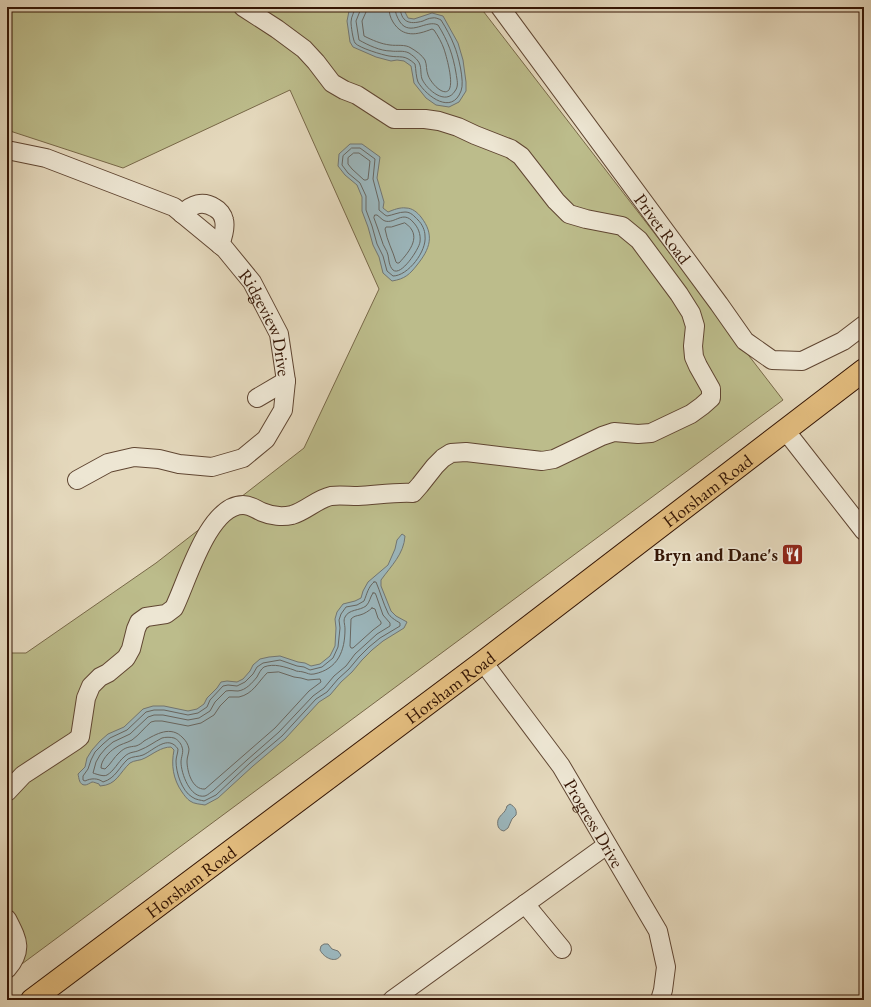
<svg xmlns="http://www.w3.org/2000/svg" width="871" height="1007" viewBox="0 0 871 1007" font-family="'EB Garamond',serif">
	<rect width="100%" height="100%" fill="#e4d8bc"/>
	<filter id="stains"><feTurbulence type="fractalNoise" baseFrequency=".005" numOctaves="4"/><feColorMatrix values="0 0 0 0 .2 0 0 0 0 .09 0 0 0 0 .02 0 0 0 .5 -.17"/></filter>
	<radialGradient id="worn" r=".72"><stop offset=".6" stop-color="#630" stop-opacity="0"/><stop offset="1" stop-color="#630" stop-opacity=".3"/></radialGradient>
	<polygon fill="#bcbc8b" stroke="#786848" points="7,7 480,7 783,400 7,975 7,653 26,653 156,563 304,448 379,289 290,90 123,168 7,130"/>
	<g fill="#9bb6bc" stroke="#727672">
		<polygon points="352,7 403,7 405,12 408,18 414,19 432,13 443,16 458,43 463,60 466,82 466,91 459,102 449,107 436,105 426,98 414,83 411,66 404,61 397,60 391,61 376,57 353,47 350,42 347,21 349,11"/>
		<path d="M 350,144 L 362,144 L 380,157 L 377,178 L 384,202 L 383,208 L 388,212 C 393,210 400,207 406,208 C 412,208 417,212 421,217 C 435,235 430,249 417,265 C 410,274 405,279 392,281 L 383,273 L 379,257 L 373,245 L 368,227 L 362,211 L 362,197 L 357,185 L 345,175 L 338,166 L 339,154 Z"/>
		<path d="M 402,534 L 405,536 C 404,554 391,566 381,580 L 381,586 L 391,611 L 396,616 L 407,622 L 404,628 L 383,641 L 372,650 L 362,660 L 352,672 L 341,682 L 330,695 L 319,702 L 285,739 L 253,766 L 218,798 L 205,805 C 200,804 194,804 190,801 C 187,799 184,795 182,792 C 173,779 171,765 174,750 L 171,747 C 161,747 153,754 145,758 C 140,761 134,760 130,763 C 119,773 117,785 100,786 L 99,784 C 96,783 94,782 92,782 C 90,783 87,785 85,785 C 79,785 79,778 78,774 L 85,767 L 87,758 L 92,750 L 100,741 L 108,734 L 124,727 L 143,709 L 153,706 L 164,706 L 188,711 L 197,709 L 204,704 L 207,698 L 217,688 L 221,682 L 227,681 L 237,682 L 243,679 L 250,671 L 253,665 L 260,659 L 269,657 L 280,656 L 298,662 L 305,663 L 311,666 L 320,664 L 330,656 L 335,646 L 336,628 L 335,619 L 337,612 L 343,604 L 355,601 L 361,598 L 363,591 L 368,582 L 388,565 L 395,549 L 397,540 Z"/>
		<path d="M 510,804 C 515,807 517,810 516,815 L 512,819 L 508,828 L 504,831 C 498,830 497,825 498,820 C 501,813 505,814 507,806 Z"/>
		<path d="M 324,944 L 328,944 L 332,949 L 338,951 L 341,955 C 336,964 324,958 320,950 L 321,946 Z"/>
	</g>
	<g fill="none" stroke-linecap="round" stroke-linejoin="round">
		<g stroke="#686660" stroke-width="1">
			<path d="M 355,7 C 355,12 351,16 351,22 C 351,26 353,40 355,43 C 359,48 383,55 389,56 C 401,58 404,54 415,64 C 416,70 416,77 418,82 C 427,97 452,115 461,91 C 465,82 458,54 454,45 C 451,37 446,28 441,20 C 439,19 435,17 432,18 C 429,18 425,20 423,21 C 409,25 401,22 400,7"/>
			<path d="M 360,7 L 360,11 L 356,21 L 359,40 C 368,45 380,51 391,51 C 397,52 403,50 409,53 C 412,55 416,58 418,61 C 422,66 420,73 422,79 C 427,90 446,106 455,91 C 459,86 457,80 456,73 C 453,55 448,41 438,25 C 427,19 410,37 400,22 C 397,17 395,13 395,7"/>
			<path d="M 366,7 L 366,12 L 362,21 L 364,36 C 372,40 381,44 390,45 C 397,46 405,44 411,48 C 416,51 422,55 425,60 C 427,65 426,70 428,75 C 430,81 437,89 442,91 C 459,98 446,55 444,49 C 442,43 438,36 434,30 L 432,29 C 417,35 403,38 393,22 C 390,17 389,13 389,7"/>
			<path d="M 352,148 L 360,148 L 375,159 L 373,179 L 379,202 L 379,210 L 385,215 L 387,216 C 393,215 399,212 405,212 C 411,212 414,216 418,220 C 422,224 425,230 425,236 C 427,251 408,276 393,276 L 387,271 L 383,256 L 377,244 L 372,226 L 366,210 L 366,196 L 360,183 L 348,173 L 342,165 L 343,156 Z"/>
			<polygon points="354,153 359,153 370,161 368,179 366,180 364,180 352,169 348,164 348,158"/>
			<path d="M 375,215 L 377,215 C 380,217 382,220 385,221 C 395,224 403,210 413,222 C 418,227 421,234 420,242 C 419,249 401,277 393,270 C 389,266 389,260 388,255 C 387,250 383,246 382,241 C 379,233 377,225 374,218 Z"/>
			<path d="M 405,223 C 423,235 410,251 399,263 L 397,263 L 396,262 C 393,251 387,241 385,229 L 386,227 L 391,227 Z"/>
			<path d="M 374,582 L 376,582 C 380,591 383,603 388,613 C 390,617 395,620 400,623 L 400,626 L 380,638 L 369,647 L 359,657 L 349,669 L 338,679 L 327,692 L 316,699 L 282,736 L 250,763 L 216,795 L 204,801 C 201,800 196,800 192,797 C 182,791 176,773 176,761 C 176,757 178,753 178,749 C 168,734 154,750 143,755 C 138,757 133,756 128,759 C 119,767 116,778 103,782 C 98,778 91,778 85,781 L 83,780 L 83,776 L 88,769 L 91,760 L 95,752 L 103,744 L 110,738 L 127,730 L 146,712 L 154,710 L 164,710 L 188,715 L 198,713 L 207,707 L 210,700 L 223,686 L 228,685 L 237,686 L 245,682 L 253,674 L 257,667 L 263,663 L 280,660 L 297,666 L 304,667 L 310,670 L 322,667 L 333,658 L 338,647 L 340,628 L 339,620 L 341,614 L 346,607 L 357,605 L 364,601 C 367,594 368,587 374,582 Z"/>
			<path d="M 373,593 L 375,593 L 376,595 L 383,615 L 390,623 L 390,626 L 377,634 L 355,654 L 346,666 L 334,676 L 324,688 L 313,696 L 279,732 L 247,760 L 213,791 C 211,792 208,795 205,796 C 190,799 181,773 181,762 C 181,757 184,752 182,747 C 181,743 177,739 174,738 C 171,737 165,737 162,738 C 154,742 148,747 140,750 C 134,753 130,751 124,757 C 118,762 114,771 107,775 C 104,777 96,774 93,773 L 96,762 L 100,755 L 106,748 L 113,742 L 130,734 L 148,717 L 154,715 L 163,715 L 188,720 L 199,718 L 210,711 L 215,702 L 226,691 C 230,690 234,691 238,691 C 246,690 252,683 257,677 C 259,673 261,669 264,667 C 274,663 285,667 294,670 C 297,672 300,671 303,672 C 308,673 309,675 314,674 C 338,669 345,651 345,629 C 345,624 343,621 345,617 C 349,609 359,611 366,606 C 370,602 370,597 373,593 Z"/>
			<path d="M 372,608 L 375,609 L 378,618 L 381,622 L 381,624 L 373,630 L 353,648 L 351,648 L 350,646 L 351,619 C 354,616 356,616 360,615 C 364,614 369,611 372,608 Z"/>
			<path d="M 279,672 L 294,677 L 301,678 L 308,680 L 320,679 L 321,682 L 309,691 L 275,728 L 205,789 C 192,790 187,771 187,761 C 187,757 189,753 189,749 C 188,744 186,741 183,738 C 171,725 156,734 144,741 C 142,743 139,745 136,746 C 129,747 125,747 119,753 C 114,757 111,764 105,769 L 101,768 C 101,760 109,752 115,748 C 120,744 127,743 132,740 C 139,735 145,727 151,722 L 155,721 L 162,721 L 188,726 L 201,723 L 214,715 L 220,706 L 229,697 C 232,697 236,697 239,697 C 253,694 258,682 267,673 Z"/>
		</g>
		<defs>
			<g id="minor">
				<path id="s1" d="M 500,7 L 719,304 L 745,341 L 772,360 L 802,361 L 843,341 L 864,325"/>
				<path id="s2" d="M 7,150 L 46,158 L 174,207 L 225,249 L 252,282 L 279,334 L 286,381 L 283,410 L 266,439 L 243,458 L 212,467 L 179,464 L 159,459 L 134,457 L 108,463 L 77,480"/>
				<path d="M 182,214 C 192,204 203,200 215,208 C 219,210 223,215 224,220 C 226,228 223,237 220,245"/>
				<polyline points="257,398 286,381"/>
				<polyline points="785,430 864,531"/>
				<path id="s3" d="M 483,662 L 561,766 L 658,931 L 666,967 L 663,990 L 660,1000"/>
				<path d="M 7,792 L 23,775 L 75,741 L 80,737 L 86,698 L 91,686 L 100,677 L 108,673 L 126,658 L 131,649 L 136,629 L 139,622 L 146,617 L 166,614 L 174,608 C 187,582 208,505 243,505 C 251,505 255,509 262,512 C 271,516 283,517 292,515 C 306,511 317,499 331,496 C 339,495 349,496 358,496 C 377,495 395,492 413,493 L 420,485 L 435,466 L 443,458 L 451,453 L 466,452 L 542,461 L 554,459 L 602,436 L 614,432 L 638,434 L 651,433 L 691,414 L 702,406 L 711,398 L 711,389 L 698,366 L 694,357 L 693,346 L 695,326 L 691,313 L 679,294 L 639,240 L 622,226 L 586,219 L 569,214 L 556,201 L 521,156 L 511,149 L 475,135 L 458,127 L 439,121 L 425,119 L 394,119 L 357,95 L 344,90 L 332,83 L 316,62 L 304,49 L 277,29 L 243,7"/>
				<polyline points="525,904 562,949"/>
				<path d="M 7,919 C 17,939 24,949 7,969"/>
				<polyline points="392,1000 607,845"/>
			</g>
			<g id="major">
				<path id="s4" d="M 32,1000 L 483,662 L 864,370"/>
			</g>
		</defs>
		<use href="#minor" stroke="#604632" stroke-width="20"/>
		<use href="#major" stroke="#341504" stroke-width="24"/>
		<use href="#minor" stroke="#ede6d3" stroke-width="18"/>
		<use href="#major" stroke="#e2bc7e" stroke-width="22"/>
	</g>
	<defs>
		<symbol id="restaurant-square" viewBox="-11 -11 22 22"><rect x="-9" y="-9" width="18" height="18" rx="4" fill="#8f2418" stroke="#ede6d3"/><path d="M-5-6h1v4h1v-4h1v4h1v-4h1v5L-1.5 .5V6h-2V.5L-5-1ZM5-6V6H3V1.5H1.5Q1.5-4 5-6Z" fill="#fff"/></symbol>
	</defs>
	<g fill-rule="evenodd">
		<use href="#restaurant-square" x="780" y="542" width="25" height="25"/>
	</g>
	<g text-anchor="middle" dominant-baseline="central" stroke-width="3.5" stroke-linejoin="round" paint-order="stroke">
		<g font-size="18" fill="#341504" stroke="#ede6d3">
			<text stroke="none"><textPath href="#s1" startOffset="275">Privet Road</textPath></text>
			<text stroke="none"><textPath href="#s2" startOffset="329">Ridgeview Drive</textPath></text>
			<text stroke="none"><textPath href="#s4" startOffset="846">Horsham Road</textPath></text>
			<text stroke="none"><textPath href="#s4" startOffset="522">Horsham Road</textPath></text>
			<text stroke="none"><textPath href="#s3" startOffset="196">Progress Drive</textPath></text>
			<text stroke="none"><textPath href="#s4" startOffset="198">Horsham Road</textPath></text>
		</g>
		<g font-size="18" font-weight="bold" fill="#341504" stroke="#ede6d3" text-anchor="end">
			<text x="778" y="554">Bryn and Dane's</text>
		</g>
	</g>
	<rect width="871" height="1007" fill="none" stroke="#e4d8bc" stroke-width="24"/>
	<rect x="8" y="8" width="855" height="991" fill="none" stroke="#341504" stroke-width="2"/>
	<rect x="12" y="12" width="847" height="983" fill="none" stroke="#341504"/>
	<rect width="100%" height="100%" filter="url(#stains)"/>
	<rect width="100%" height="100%" fill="url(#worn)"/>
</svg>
